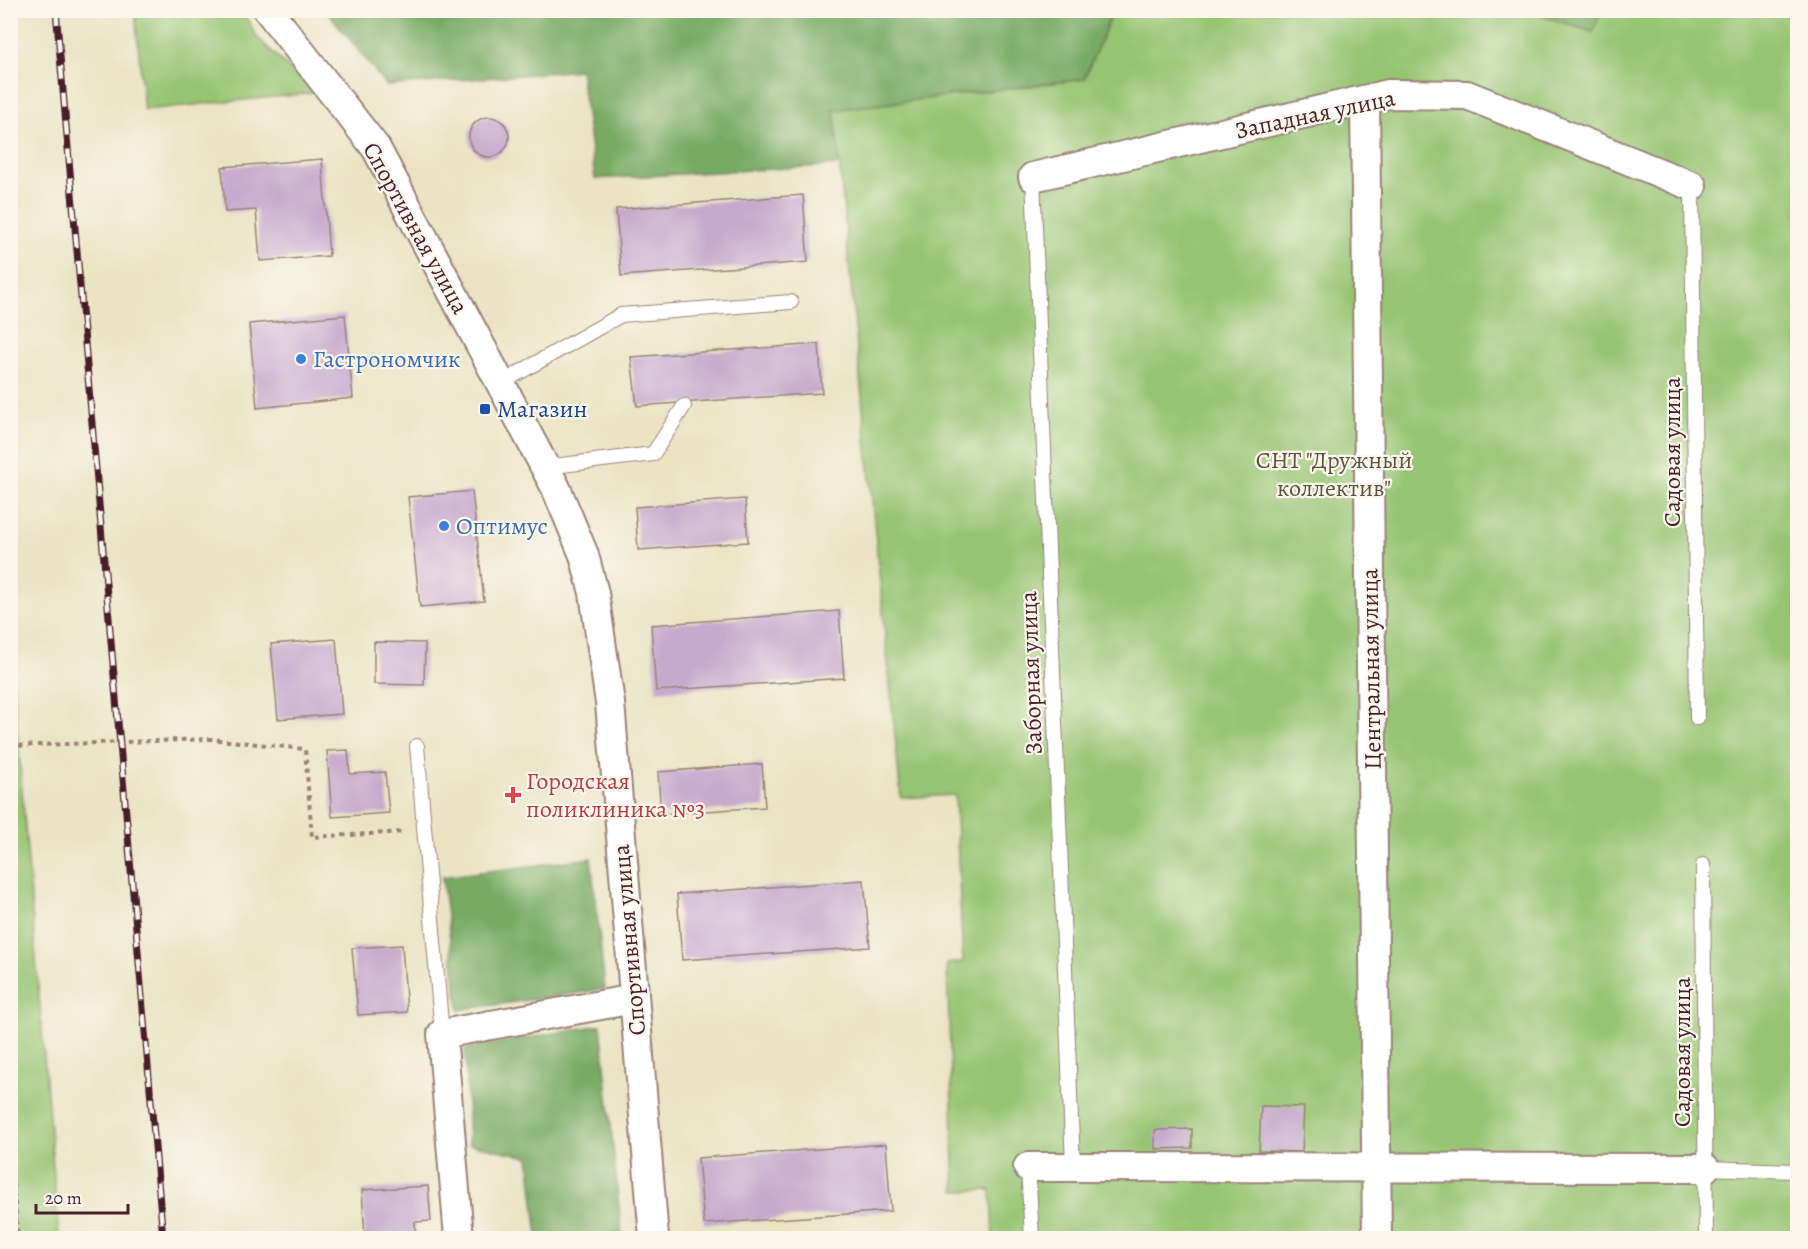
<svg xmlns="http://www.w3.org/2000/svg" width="1808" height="1249" viewBox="0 0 1808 1249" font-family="Alegreya,serif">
	<rect width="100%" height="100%" fill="#fbf7ec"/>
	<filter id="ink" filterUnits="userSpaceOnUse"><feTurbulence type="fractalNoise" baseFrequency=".0167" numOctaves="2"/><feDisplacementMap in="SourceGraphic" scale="12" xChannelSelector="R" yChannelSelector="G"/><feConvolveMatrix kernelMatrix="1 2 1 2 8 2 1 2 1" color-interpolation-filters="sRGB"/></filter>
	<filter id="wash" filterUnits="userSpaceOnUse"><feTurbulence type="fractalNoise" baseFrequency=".008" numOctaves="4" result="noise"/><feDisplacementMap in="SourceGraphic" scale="24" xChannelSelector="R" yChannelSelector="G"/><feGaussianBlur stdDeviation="1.35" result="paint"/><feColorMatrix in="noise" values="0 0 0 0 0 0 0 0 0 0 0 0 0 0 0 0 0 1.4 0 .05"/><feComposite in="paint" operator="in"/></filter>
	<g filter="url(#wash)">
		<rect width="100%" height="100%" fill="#eae4c5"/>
		<g fill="#96c472" stroke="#70724e" stroke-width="1.5">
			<polygon points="1526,10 1592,32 1601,11 1797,11 1797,1238 993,1238 991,1190 955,1191 947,964 963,962 955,795 901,798 834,110 1084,79 1113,11"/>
			<polygon points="135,11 242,11 257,37 314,93 144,110"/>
			<polygon points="10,656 11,656 59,1238 11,1238"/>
		</g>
		<g fill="#78aa64" stroke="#616448" stroke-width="1.5">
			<polygon points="327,11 1113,11 1084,79 834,110 840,165 595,179 580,70 387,86"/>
			<polygon points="1526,11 1601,10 1601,11 1593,32"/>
			<polygon points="591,858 605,989 459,1010 442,877"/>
			<polygon points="601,1025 622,1238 538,1238 529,1157 469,1144 465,1049"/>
		</g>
		<g id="blocks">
			<g fill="#c7a9ce">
				<circle cx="489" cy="137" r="20"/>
				<polygon points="322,159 329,256 260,261 256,210 225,212 222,167"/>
				<polygon points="803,195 808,262 621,276 616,209"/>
				<polygon points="345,315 353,398 257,408 249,324"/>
				<polygon points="819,344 822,393 637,406 631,357"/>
				<polygon points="472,491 484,601 420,607 408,497"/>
				<polygon points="745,499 748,542 638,550 635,507"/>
				<polygon points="839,611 844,678 656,691 651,625"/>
				<polygon points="336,639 342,714 278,719 271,644"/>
				<polygon points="374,642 425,643 424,685 374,684"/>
				<polygon points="348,750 350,774 385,772 389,813 332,817 327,751"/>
				<polygon points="762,764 765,807 661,814 658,772"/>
				<polygon points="864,880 870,947 682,960 677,894"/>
				<polygon points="402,945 407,1012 358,1015 352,948"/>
				<polygon points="1261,1106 1304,1107 1302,1152 1259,1151"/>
				<polygon points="1192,1129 1192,1148 1155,1149 1155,1130"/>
				<polygon points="886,1144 891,1211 704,1224 698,1158"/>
				<polygon points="428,1186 431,1221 415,1222 416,1238 365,1238 362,1190"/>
			</g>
		</g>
	</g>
	<g filter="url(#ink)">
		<use href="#blocks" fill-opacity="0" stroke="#9a8278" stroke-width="1.5"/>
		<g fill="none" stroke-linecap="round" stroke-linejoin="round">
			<defs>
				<g id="service">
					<polyline points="1033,177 1073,1167"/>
					<polyline points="1692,186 1697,718"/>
					<polyline points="501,383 621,315 791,302"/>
					<polyline points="545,467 653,454 684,406"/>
					<polyline points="417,746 442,1034"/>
					<polyline points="1703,865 1706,1238"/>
					<polyline points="1028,1167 1032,1238"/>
					<polyline points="1705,1168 1798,1171"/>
				</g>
				<g id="minor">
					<polyline points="268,10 376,148 556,488 584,555 594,593 610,703 654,1238"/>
					<polyline points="1365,100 1377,1238"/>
					<polyline points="1033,177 1389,94 1467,95 1692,186"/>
					<polyline points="1028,1167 1705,1168"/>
					<polyline points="459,1238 442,1034 634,999"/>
				</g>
			</defs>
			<use href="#service" stroke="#9a8278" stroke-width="16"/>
			<use href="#minor" stroke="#9a8278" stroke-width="32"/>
			<g stroke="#9a8278" stroke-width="4" stroke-dasharray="4.5 4.5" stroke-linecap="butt">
				<polyline points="10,746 210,739 305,749 312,837 404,832"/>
				<polyline points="10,1148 18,1238"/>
			</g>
			<use href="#service" stroke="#fff" stroke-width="14"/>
			<use href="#minor" stroke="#fff" stroke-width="28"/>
			<defs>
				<polyline id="rail" points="56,10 163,1238"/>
			</defs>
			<use href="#rail" stroke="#4a1f2b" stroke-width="7"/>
			<use href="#rail" stroke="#fbf7ec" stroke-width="4.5" stroke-dasharray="14" stroke-linecap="butt"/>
		</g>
	</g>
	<g fill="#3f7fe0" stroke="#fbf7ec" stroke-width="2">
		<circle cx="301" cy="359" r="6"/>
		<circle cx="444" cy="526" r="6"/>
	</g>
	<rect fill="#1a4fb4" stroke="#fbf7ec" stroke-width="2" x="479" y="403" width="12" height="12" rx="3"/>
	<path fill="#e0444e" stroke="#fbf7ec" stroke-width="2" d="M510 786h6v6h6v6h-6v6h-6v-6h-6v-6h6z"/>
	<g text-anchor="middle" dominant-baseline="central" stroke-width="4.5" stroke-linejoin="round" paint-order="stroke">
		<g font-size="24" fill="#4a1f2b" stroke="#fbf7ec">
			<text transform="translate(1315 114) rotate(-12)">Западная улица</text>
			<text transform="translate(416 228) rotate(61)">Спортивная улица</text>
			<text transform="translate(1672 452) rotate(-90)">Садовая улица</text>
			<text transform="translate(1371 669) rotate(-91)">Центральная улица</text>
			<text transform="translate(1031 673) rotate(-92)">Заборная улица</text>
			<text transform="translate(629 940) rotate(-95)">Спортивная улица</text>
			<text transform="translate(1682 1052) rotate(-90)">Садовая улица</text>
		</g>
		<g font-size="24" fill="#366cbe" stroke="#fbf7ec" text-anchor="start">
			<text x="313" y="359">Гастрономчик</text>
			<text x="456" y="526">Оптимус</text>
		</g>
		<g font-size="24" fill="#164399" stroke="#fbf7ec" text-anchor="start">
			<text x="497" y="409">Магазин</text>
		</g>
		<g font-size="24" fill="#615140" stroke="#fbf7ec">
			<text x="1334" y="460">СНТ "Дружный<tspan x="1334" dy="28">коллектив"</tspan></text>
		</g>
		<g font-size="24" fill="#be3a42" stroke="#fbf7ec" text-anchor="start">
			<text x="526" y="781">Городская<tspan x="526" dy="28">поликлиника №3</tspan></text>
		</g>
	</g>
	<rect width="1808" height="1249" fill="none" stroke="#fbf7ec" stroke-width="36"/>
	<path d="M36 1204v9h92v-9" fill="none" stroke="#4a1f2b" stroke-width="3"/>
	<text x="45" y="1204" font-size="18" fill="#4a1f2b" stroke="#fbf7ec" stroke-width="4.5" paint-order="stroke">20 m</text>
</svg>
